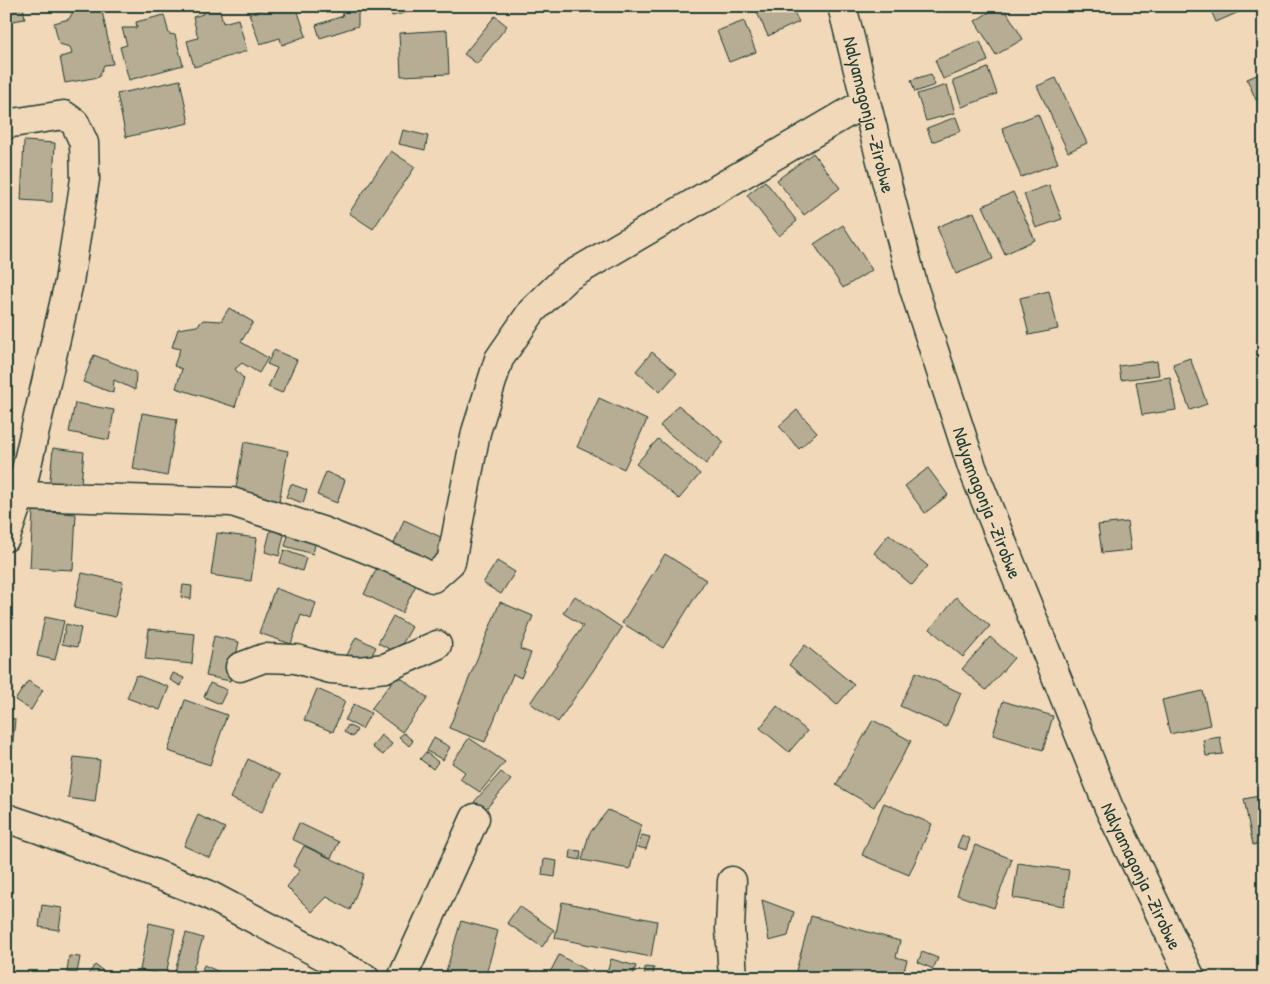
<svg xmlns="http://www.w3.org/2000/svg" width="1270" height="984" viewBox="0 0 1270 984" font-family="'Patrick Hand',sans-serif">
	<rect width="100%" height="100%" fill="#f1d8b8"/>
	<filter id="ink" filterUnits="userSpaceOnUse"><feTurbulence type="fractalNoise" baseFrequency=".02" numOctaves="2"/><feDisplacementMap in="SourceGraphic" scale="10" xChannelSelector="R" yChannelSelector="G"/><feConvolveMatrix kernelMatrix="1 2 1 2 8 2 1 2 1" color-interpolation-filters="sRGB"/></filter>
	<g filter="url(#ink)">
		<g fill="#b6ad94" stroke="#1f3d34">
			<polygon points="6,6 23,6 25,19 6,22"/>
			<polygon points="90,6 101,6 113,64 104,65 99,77 65,83 60,57 72,54 70,47 59,44 54,23 69,19 74,10"/>
			<polygon points="211,6 219,6 223,23 238,19 247,51 194,67 187,41 198,38 193,17 203,14 202,9"/>
			<polygon points="271,6 296,6 306,36 282,45 280,38 260,44 249,14"/>
			<polygon points="340,6 358,6 358,26 320,38 316,25 343,16"/>
			<polygon points="389,6 406,6 408,12 392,16"/>
			<polygon points="754,6 791,6 799,22 768,36"/>
			<polygon points="999,6 1003,6 1023,39 996,55 975,21"/>
			<polygon points="1209,6 1245,6 1246,9 1216,22"/>
			<polygon points="164,15 169,34 175,35 183,65 129,80 120,47 127,45 122,28 137,28 136,22"/>
			<polygon points="495,16 507,26 477,64 464,54"/>
			<polygon points="744,21 756,52 729,62 717,31"/>
			<polygon points="447,30 449,74 401,76 399,33"/>
			<polygon points="980,41 988,61 943,79 935,60"/>
			<polygon points="988,68 997,94 962,107 953,81"/>
			<polygon points="1264,72 1264,97 1256,100 1247,79"/>
			<polygon points="931,74 935,85 915,92 911,80"/>
			<polygon points="1056,78 1087,143 1068,152 1037,86"/>
			<polygon points="180,80 189,123 126,137 117,94"/>
			<polygon points="947,85 955,113 926,121 917,94"/>
			<polygon points="1038,114 1058,163 1021,177 1002,128"/>
			<polygon points="956,117 961,131 932,142 927,128"/>
			<polygon points="403,130 428,136 425,150 399,144"/>
			<polygon points="24,141 55,143 52,202 21,200"/>
			<polygon points="391,151 415,167 373,229 349,213"/>
			<polygon points="813,153 840,188 804,215 777,180"/>
			<polygon points="765,181 797,221 779,236 747,195"/>
			<polygon points="1049,185 1062,219 1036,228 1024,194"/>
			<polygon points="1013,192 1035,240 1005,254 983,206"/>
			<polygon points="974,212 993,259 956,274 937,227"/>
			<polygon points="843,225 872,270 843,288 814,244"/>
			<polygon points="1049,291 1058,329 1029,335 1020,298"/>
			<polygon points="229,308 253,322 241,342 268,358 259,373 242,363 235,369 244,379 235,407 176,388 182,369 174,366 180,349 172,347 178,329 197,326 203,320 221,321"/>
			<polygon points="274,350 297,360 282,393 268,387 277,368 267,364"/>
			<polygon points="652,352 677,373 660,392 636,371"/>
			<polygon points="94,355 136,372 135,390 114,380 113,393 83,382"/>
			<polygon points="1190,358 1207,404 1190,410 1173,364"/>
			<polygon points="1157,361 1159,375 1121,380 1119,366"/>
			<polygon points="1170,377 1176,410 1142,415 1136,382"/>
			<polygon points="599,398 647,420 624,469 577,447"/>
			<polygon points="75,403 114,410 109,440 69,432"/>
			<polygon points="678,405 724,442 706,464 660,426"/>
			<polygon points="797,410 817,432 799,449 779,426"/>
			<polygon points="142,413 177,419 167,476 133,469"/>
			<polygon points="658,439 700,474 679,499 636,464"/>
			<polygon points="244,442 288,451 279,502 235,493"/>
			<polygon points="53,448 84,452 80,494 49,490"/>
			<polygon points="928,468 948,495 925,513 905,486"/>
			<polygon points="326,472 345,480 337,503 317,495"/>
			<polygon points="291,484 307,490 303,503 286,497"/>
			<polygon points="33,511 76,514 73,570 30,568"/>
			<polygon points="404,520 445,539 433,565 393,546"/>
			<polygon points="1127,522 1131,550 1102,553 1098,525"/>
			<polygon points="272,524 286,527 279,556 265,552"/>
			<polygon points="289,532 316,540 313,554 285,546"/>
			<polygon points="217,533 257,538 251,581 211,575"/>
			<polygon points="889,534 928,566 912,585 874,553"/>
			<polygon points="284,550 306,558 302,571 280,563"/>
			<polygon points="665,554 706,580 663,648 622,623"/>
			<polygon points="497,561 515,572 501,594 483,583"/>
			<polygon points="379,564 417,583 402,613 364,594"/>
			<polygon points="82,573 123,582 115,617 74,608"/>
			<polygon points="183,585 192,586 191,599 181,597"/>
			<polygon points="275,588 316,603 311,619 301,615 291,644 259,633"/>
			<polygon points="575,596 622,628 558,722 530,703 583,626 563,613"/>
			<polygon points="956,597 990,626 963,657 930,629"/>
			<polygon points="500,602 533,616 520,649 531,653 521,678 513,674 485,742 449,728"/>
			<polygon points="393,616 412,627 397,653 378,643"/>
			<polygon points="45,617 64,621 55,660 37,656"/>
			<polygon points="66,624 81,628 77,647 62,644"/>
			<polygon points="149,629 195,634 192,664 145,659"/>
			<polygon points="214,636 239,642 230,681 206,676"/>
			<polygon points="356,637 376,647 367,665 347,655"/>
			<polygon points="990,637 1014,658 986,690 962,669"/>
			<polygon points="805,645 854,685 837,705 789,665"/>
			<polygon points="916,672 961,693 946,727 900,706"/>
			<polygon points="173,673 184,678 181,686 170,680"/>
			<polygon points="136,675 169,687 160,710 127,698"/>
			<polygon points="397,675 428,698 402,732 371,709"/>
			<polygon points="28,681 43,690 31,710 15,700"/>
			<polygon points="210,683 227,690 220,704 204,697"/>
			<polygon points="317,689 345,701 333,732 304,720"/>
			<polygon points="1203,691 1210,725 1170,734 1162,700"/>
			<polygon points="185,700 227,715 210,765 168,751"/>
			<polygon points="1003,701 1053,716 1043,750 993,735"/>
			<polygon points="354,704 371,713 362,729 345,720"/>
			<polygon points="777,706 807,731 789,752 760,728"/>
			<polygon points="6,718 15,719 12,751 6,751"/>
			<polygon points="873,720 911,741 874,807 836,785"/>
			<polygon points="348,725 357,730 353,737 344,732"/>
			<polygon points="404,733 413,741 409,746 399,737"/>
			<polygon points="381,735 392,744 383,755 372,747"/>
			<polygon points="1220,737 1223,754 1206,756 1203,740"/>
			<polygon points="434,738 450,747 443,760 427,751"/>
			<polygon points="469,738 505,762 480,792 460,779 465,772 452,763"/>
			<polygon points="426,752 438,762 433,769 420,759"/>
			<polygon points="74,757 100,760 95,802 68,798"/>
			<polygon points="248,759 280,775 262,812 230,798"/>
			<polygon points="501,772 511,780 484,811 474,802"/>
			<polygon points="1264,795 1264,843 1253,845 1244,799"/>
			<polygon points="884,803 932,824 909,875 862,855"/>
			<polygon points="608,810 641,825 630,869 582,860 589,834"/>
			<polygon points="198,815 225,828 210,858 184,846"/>
			<polygon points="299,823 339,842 331,858 292,839"/>
			<polygon points="642,835 650,837 646,849 638,847"/>
			<polygon points="962,835 970,839 966,850 957,847"/>
			<polygon points="975,845 1012,859 994,908 957,895"/>
			<polygon points="304,846 364,874 350,910 327,897 312,912 287,887 300,870 293,866"/>
			<polygon points="571,850 581,851 580,860 570,858"/>
			<polygon points="544,859 557,861 555,877 542,875"/>
			<polygon points="1018,863 1069,870 1064,906 1013,898"/>
			<polygon points="762,900 794,912 788,936 769,941"/>
			<polygon points="562,902 657,921 651,957 555,938"/>
			<polygon points="42,905 62,908 59,930 39,927"/>
			<polygon points="519,906 554,930 542,947 507,923"/>
			<polygon points="811,916 900,941 896,957 907,960 902,978 794,978"/>
			<polygon points="461,921 498,931 485,978 444,978"/>
			<polygon points="149,923 175,929 166,975 140,970"/>
			<polygon points="186,933 203,938 190,978 173,978"/>
			<polygon points="922,952 938,958 933,969 918,962"/>
			<polygon points="559,955 593,974 591,978 547,978"/>
			<polygon points="69,956 80,957 77,973 67,972"/>
			<polygon points="611,959 636,966 632,978 623,978 607,973"/>
			<polygon points="95,965 113,978 91,978 87,976"/>
			<polygon points="204,965 219,972 218,978 199,978"/>
			<polygon points="645,967 654,968 653,978 644,978"/>
			<polygon points="8,972 30,978 7,978"/>
		</g>
		<g fill="none" stroke-linecap="round" stroke-linejoin="round">
			<defs>
				<g id="minor">
					<path id="s1" d="M 842,6 L 866,102 L 914,289 L 972,467 L 1109,808 L 1191,978"/>
					<polyline points="6,124 64,115 75,123 84,143 85,179 69,282 20,496 6,537"/>
					<polyline points="20,496 232,502 322,531 412,567 433,578 451,562 476,432 499,359 532,311 566,278 866,102"/>
					<polyline points="240,667 264,658 296,659 331,669 359,671 385,668 437,645"/>
					<polyline points="6,818 39,829 207,894 365,978"/>
					<polyline points="732,881 730,929 733,978"/>
					<polyline points="402,978 475,818"/>
				</g>
			</defs>
			<use href="#minor" stroke="#1f3d34" stroke-width="31"/>
			<use href="#minor" stroke="#f1d8b8" stroke-width="28"/>
		</g>
	</g>
	<g text-anchor="middle" dominant-baseline="central" stroke-width="4" stroke-linejoin="round" paint-order="stroke">
		<g font-size="19" fill="#1f3d34" stroke="#f1d8b8">
			<text stroke="none"><textPath href="#s1" startOffset="112">Nalyamagonja -Zirobwe</textPath></text>
			<text stroke="none"><textPath href="#s1" startOffset="518">Nalyamagonja -Zirobwe</textPath></text>
			<text stroke="none"><textPath href="#s1" startOffset="922">Nalyamagonja -Zirobwe</textPath></text>
		</g>
	</g>
	<rect width="1270" height="984" fill="none" stroke="#f1d8b8" stroke-width="25"/>
	<rect x="12" y="12" width="1245" height="959" fill="none" stroke="#1f3d34" stroke-width="2" filter="url(#ink)"/>
</svg>
